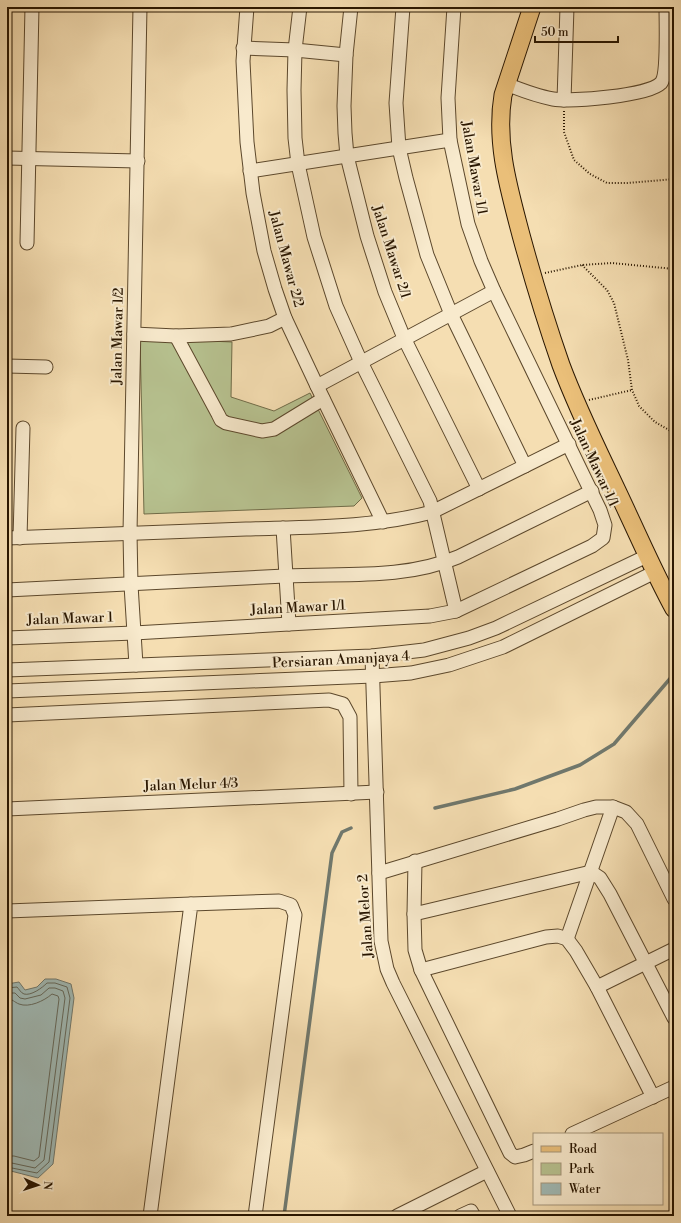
<svg xmlns="http://www.w3.org/2000/svg" width="681" height="1223" viewBox="0 0 681 1223" font-family="'Libre Bodoni',serif">
	<rect width="100%" height="100%" fill="#f5deb2"/>
	<filter id="stains"><feTurbulence type="fractalNoise" baseFrequency=".005" numOctaves="4"/><feColorMatrix values="0 0 0 0 .2 0 0 0 0 .09 0 0 0 0 .02 0 0 0 .5 -.17"/></filter>
	<radialGradient id="worn" r=".72"><stop offset=".6" stop-color="#630" stop-opacity="0"/><stop offset="1" stop-color="#630" stop-opacity=".3"/></radialGradient>
	<polygon fill="#b7c290" stroke="#706c48" points="140,338 232,342 231,397 274,411 310,393 362,498 354,506 144,514"/>
	<polygon fill="#a0bab6" stroke="#70786d" points="45,979 56,979 71,984 74,998 53,1164 38,1178 7,1170 7,984 19,982 25,990 37,987"/>
	<g fill="none" stroke-linecap="round" stroke-linejoin="round">
		<g stroke="#64685b" stroke-width="1">
			<path d="M 7,988 L 17,987 C 19,989 21,993 24,994 C 31,996 42,988 47,983 L 55,983 L 67,987 L 70,998 L 49,1162 L 37,1173 L 7,1167"/>
			<polyline points="7,993 15,993 20,998 25,999 41,995 49,988 55,988 63,991 65,998 44,1160 35,1168 7,1162"/>
			<path d="M 7,999 C 13,999 14,1002 19,1004 C 29,1008 44,1001 52,994 L 58,996 L 59,999 L 39,1157 L 34,1161 L 14,1156 L 7,1156"/>
		</g>
		<g stroke="#70786d" stroke-width="3.5">
			<polyline points="435,808 515,789 580,765 614,744 674,674"/>
			<polyline points="284,1216 332,853 342,832 351,828"/>
		</g>
		<defs>
			<g id="minor">
				<polyline points="247,7 243,61 247,142 253,193 264,251 275,289 285,318 317,386 383,522"/>
				<polyline points="300,7 295,50 294,90 295,138 298,164 314,237 336,306 361,362 430,501 456,611"/>
				<polyline points="351,7 346,55 344,106 345,133 347,156 367,236 385,292 404,338 479,489"/>
				<polyline points="403,7 396,103 399,148 406,178 427,255 451,314 525,466"/>
				<polyline points="243,48 295,50 346,55"/>
				<path d="M 506,84 C 521,90 536,96 553,99 C 571,102 648,96 661,83 C 668,75 666,20 666,7"/>
				<polyline points="564,100 567,7"/>
				<polyline points="7,158 138,161"/>
				<polyline points="250,171 450,140"/>
				<polyline points="27,243 32,7"/>
				<polyline points="134,334 176,336 231,334 269,326 285,318"/>
				<polyline points="176,336 218,414 221,420 226,423 262,431 274,429 323,399"/>
				<polyline points="7,366 46,367"/>
				<polyline points="317,386 494,291"/>
				<polyline points="283,528 289,624"/>
				<path d="M 7,538 C 87,535 166,532 246,529 C 306,527 373,528 432,512 L 569,444"/>
				<polyline points="20,538 23,428"/>
				<path d="M 7,590 C 100,586 192,580 285,576 C 343,573 403,580 458,557 L 592,491"/>
				<polyline points="7,638 134,633 430,616 456,611 592,546 603,538 605,525 600,510 494,291 481,261 468,224 450,140 448,98 454,7"/>
				<polyline points="372,656 381,941 387,969 393,983 510,1216"/>
				<polyline points="136,665 131,585 130,533 140,7"/>
				<polyline points="7,670 372,656 424,650 469,638 496,628 647,556"/>
				<polyline points="7,691 373,676 411,673 449,665 503,647 655,572"/>
				<polyline points="7,715 329,700 343,704 350,717 351,794"/>
				<polyline points="7,809 377,792"/>
				<polyline points="415,861 414,914 415,950 421,970 510,1153 515,1157 524,1155 534,1151"/>
				<polyline points="379,873 558,819 584,810 596,807 613,807 626,812 637,824 674,899"/>
				<polyline points="7,911 191,904"/>
				<polyline points="414,914 591,872 600,878 610,894 674,1018"/>
				<polyline points="567,939 613,807"/>
				<polyline points="421,970 546,937 558,936 567,939 576,951 597,987 653,1097"/>
				<polyline points="597,987 674,949"/>
				<polyline points="572,1134 674,1087"/>
				<polyline points="150,1216 191,904 279,901 291,905 295,915 255,1216"/>
				<polyline points="397,1216 487,1171"/>
				<polyline points="460,1216 471,1211 474,1216"/>
			</g>
			<path id="major" d="M 532,7 L 503,95 C 495,143 509,189 521,235 C 533,279 546,322 561,365 C 580,416 605,464 628,514 C 643,546 657,578 674,609"/>
		</defs>
		<use href="#minor" stroke="#5c482c" stroke-width="15"/>
		<use href="#major" stroke="#291600" stroke-width="19"/>
		<g stroke="#291600" stroke-width="2" stroke-dasharray="1 2" stroke-linecap="butt">
			<polyline points="564,111 564,132 574,160 590,174 607,183 627,183 674,179"/>
			<polyline points="582,265 607,290 614,303 628,360 632,390 639,406 655,422 674,433"/>
			<polyline points="545,273 582,265 612,263 674,269"/>
			<polyline points="589,400 632,390"/>
		</g>
		<use href="#minor" stroke="#f8eacd" stroke-width="13"/>
		<use href="#major" stroke="#eabf79" stroke-width="17"/>
	</g>
	<g text-anchor="middle" dominant-baseline="central" stroke-width="4" stroke-linejoin="round" paint-order="stroke">
		<g font-size="14" fill="#291600" stroke="#f8eacd">
			<text transform="translate(474 168) rotate(80)">Jalan Mawar 1/1</text>
			<text transform="translate(391 252) rotate(72)">Jalan Mawar 2/1</text>
			<text transform="translate(286 259) rotate(75)">Jalan Mawar 2/2</text>
			<text transform="translate(118 336) rotate(-89)">Jalan Mawar 1/2</text>
			<text transform="translate(594 463) rotate(65)">Jalan Mawar 1/1</text>
			<text transform="translate(298 608) rotate(-3)">Jalan Mawar 1/1</text>
			<text transform="translate(70 619) rotate(-2)">Jalan Mawar 1</text>
			<text transform="translate(341 660) rotate(-3)">Persiaran Amanjaya 4</text>
			<text transform="translate(191 785) rotate(-2)">Jalan Melur 4/3</text>
			<text transform="translate(366 916) rotate(-94)">Jalan Melor 2</text>
		</g>
	</g>
	<rect width="681" height="1223" fill="none" stroke="#f5deb2" stroke-width="24"/>
	<rect x="8" y="8" width="665" height="1207" fill="none" stroke="#291600" stroke-width="2"/>
	<rect x="12" y="12" width="657" height="1199" fill="none" stroke="#291600"/>
	<rect x="533" y="1133" width="130" height="72" fill="#f8eacd" stroke="#a5957b"/>
	<rect x="541" y="1146" width="20" height="6" fill="#eabf79" stroke="#a5957b"/>
	<text x="569" y="1153" font-size="12" fill="#291600">Road</text>
	<rect x="541" y="1163" width="20" height="12" fill="#b7c290" stroke="#a5957b"/>
	<text x="569" y="1173" font-size="12" fill="#291600">Park</text>
	<rect x="541" y="1183" width="20" height="12" fill="#a0bab6" stroke="#a5957b"/>
	<text x="569" y="1193" font-size="12" fill="#291600">Water</text>
	<g transform="translate(38 1185) rotate(93)" stroke="#f8eacd" stroke-width="3" paint-order="stroke">
	<path d="M0-3L7 15L0 10L-7 15Z" fill="#291600"/>
	<text y="-6" font-size="11" font-weight="bold" text-anchor="middle" fill="#291600">N</text>
	</g>
	<path d="M535 36v6h83v-6" fill="none" stroke="#291600" stroke-width="2"/>
	<text x="541" y="36" font-size="12" fill="#291600" stroke="#f8eacd" stroke-width="3" paint-order="stroke">50 m</text>
	<rect width="100%" height="100%" filter="url(#stains)"/>
	<rect width="100%" height="100%" fill="url(#worn)"/>
</svg>
